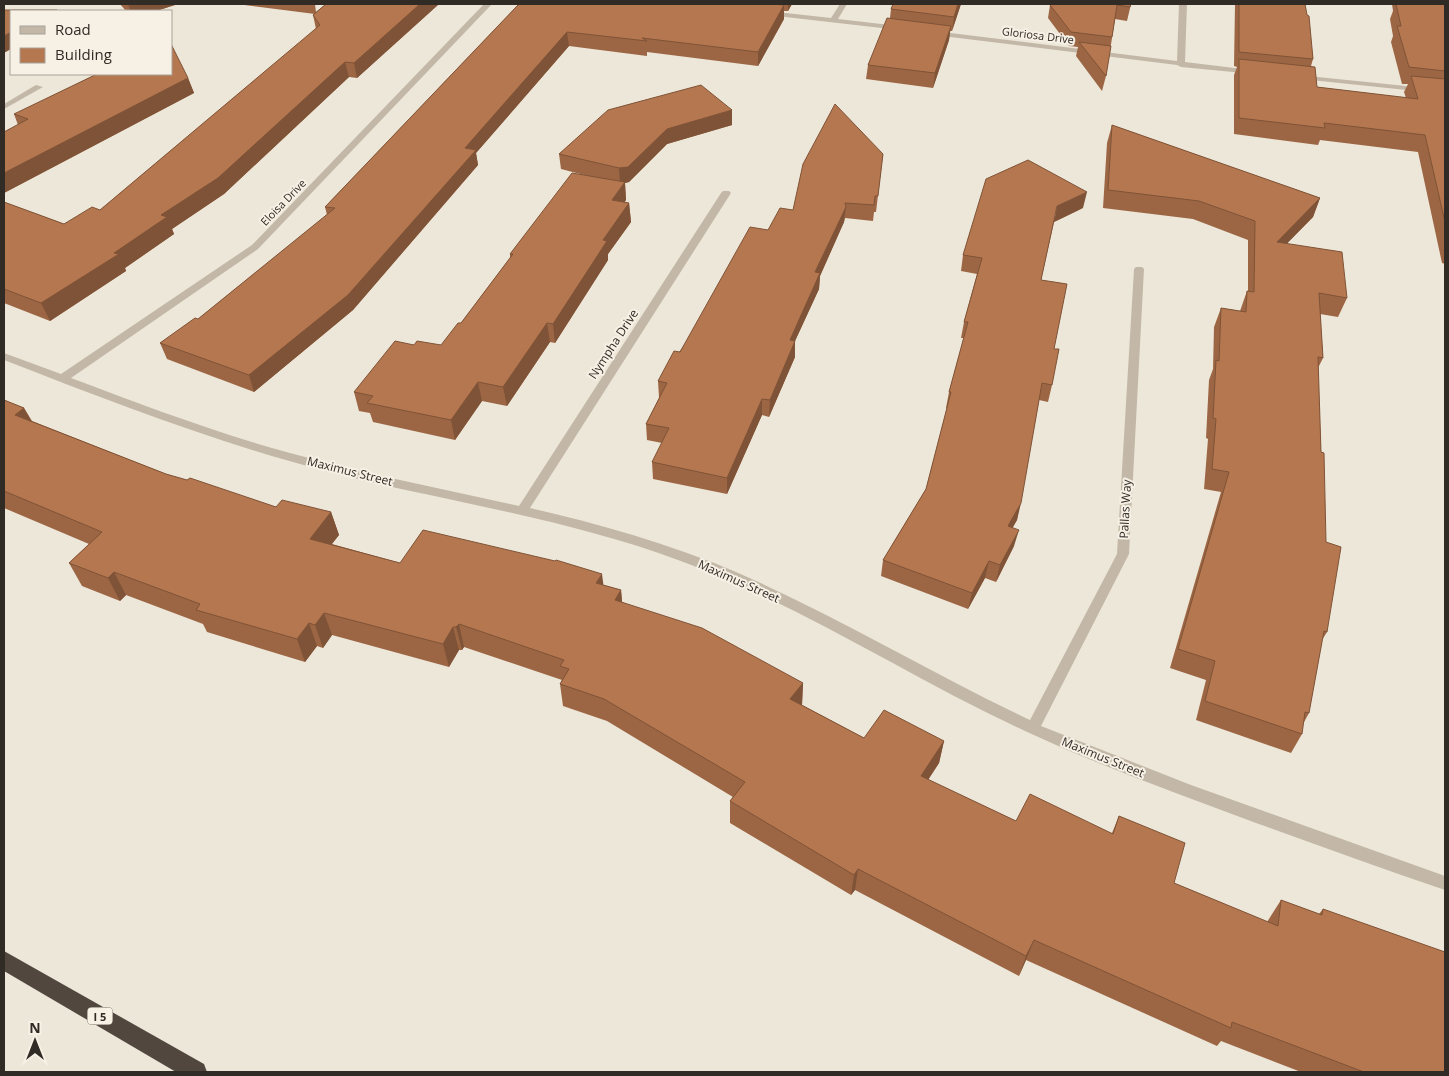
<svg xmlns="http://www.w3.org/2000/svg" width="1449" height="1076" viewBox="0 0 1449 1076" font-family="'Open Sans',sans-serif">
	<rect width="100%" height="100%" fill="#ede7d9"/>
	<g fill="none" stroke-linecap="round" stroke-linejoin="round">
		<g fill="#c3b8a7" fill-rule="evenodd">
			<path d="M 484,4 L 492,4 L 258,249 L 71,378 C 143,405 216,433 290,453 C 366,474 443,489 519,506 L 721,193 L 723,191 L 729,191 L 731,193 L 530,508 C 600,524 670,544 736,572 C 837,616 931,673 1030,720 L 1117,554 L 1134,269 L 1136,267 L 1142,267 L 1144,269 L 1129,554 L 1041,726 L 1191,785 L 1445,876 L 1445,890 C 1382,869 1319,845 1256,823 C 1178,794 1100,766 1025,731 C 908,677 800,604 678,560 C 564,518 443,501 325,471 C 215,442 109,401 4,360 L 4,353 L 61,374 L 252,245 Z"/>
			<polygon points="840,4 847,4 838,19 899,26 903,28 899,30 768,15 764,13 768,11 831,18"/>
			<polygon points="1179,4 1187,4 1185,62 1251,70 1255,72 1254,74 1181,67 1177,65 934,35 930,33 934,31 1177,61"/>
			<polygon points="1298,75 1445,90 1445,94 1301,79 1297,77"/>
			<polygon points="36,85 43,87 4,109 4,104"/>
		</g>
		<polygon fill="#51473f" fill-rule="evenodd" points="4,951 204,1064 207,1072 176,1072 4,971"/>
	</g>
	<g fill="#9c6644">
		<polygon points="120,4 178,4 156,11 126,11"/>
		<polygon points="237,4 315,4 316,12 326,4 439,4 357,78 349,77 224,194 172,229 174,234 125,268 126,271 50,321 4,303 4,202 64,224 100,210 316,29 313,15 315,14"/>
		<polygon points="519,4 792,4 788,11 784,11 784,19 758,66 647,52 647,56 569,46 476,153 478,165 353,310 254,392 167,359 160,343 198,319 327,215 325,207"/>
		<polygon points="961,4 952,31 950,31 949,40 933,88 866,79 868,65 890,18 891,9"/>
		<polygon points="1131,4 1127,21 1115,19 1106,76 1102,91 1076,56 1078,47 1069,46 1048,18 1050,5"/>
		<polygon points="1235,4 1305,4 1313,59 1311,66 1317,87 1406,98 1404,92 1408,84 1402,84 1391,42 1393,36 1390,19 1393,11 1392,4 1445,4 1445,264 1442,263 1418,152 1320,140 1318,145 1234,134 1234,75 1237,67 1234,66"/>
		<polygon points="188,78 194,93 4,193 4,132 18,125 14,114"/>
		<polygon points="732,110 732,125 667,144 629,182 625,183 626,200 624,202 629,203 631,222 608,254 608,260 555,343 550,342 507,406 482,401 455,440 373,422 370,413 359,411 354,392 414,345 441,345 461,323 510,258 510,254 588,176 561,169 559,154"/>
		<polygon points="1112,125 1320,198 1313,217 1287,243 1347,298 1338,317 1320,314 1323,358 1318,368 1327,632 1322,640 1309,713 1303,724 1302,734 1291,753 1196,720 1206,680 1170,668 1221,492 1204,489 1208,439 1206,438 1209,380 1213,369 1214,327 1221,308 1240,311 1247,291 1248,291 1248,240 1193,219 1103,208 1107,143"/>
		<polygon points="883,154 876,212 874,212 873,221 845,218 844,222 820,276 819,289 795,341 795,357 769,417 762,415 727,494 653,479 652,462 662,443 647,440 646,424 659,398 658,381 768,230 793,210"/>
		<polygon points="1083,208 1054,222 1041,280 1054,349 1052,385 1048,402 1039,400 1017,520 1012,528 1014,546 996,582 985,578 968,609 881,576 883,560 926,489 947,408 946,408 949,392 964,338 961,338 964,322 977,274 961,271 963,255"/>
		<polygon points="4,400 24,408 32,421 166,474 276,507 331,512 339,535 332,544 400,563 603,585 621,590 622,602 803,683 802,705 864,738 944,741 939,763 928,780 1016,821 1112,833 1119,816 1174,883 1267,922 1281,900 1319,914 1323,909 1445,1072 1301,1072 1221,1041 1217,1046 1026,960 1019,976 855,890 851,895 730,823 730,801 733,797 607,721 563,706 560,684 562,680 464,647 462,650 459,650 449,667 332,635 323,648 317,646 305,662 207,632 203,624 126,595 120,601 82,586 69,563 89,544 4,508"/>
	</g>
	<g fill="#7f5337">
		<polygon points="135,4 178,4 156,11 130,11 129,6"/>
		<polygon points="420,4 439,4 357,78 354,63"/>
		<polygon points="788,4 792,4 788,11"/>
		<polygon points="958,4 961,4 952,31 954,17"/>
		<polygon points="784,5 784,19 758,66 758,52"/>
		<polygon points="951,26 949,40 933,88 935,73"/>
		<polygon points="11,32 11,49 4,53 4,36"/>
		<polygon points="567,32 569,46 476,153 478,165 353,310 254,392 249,375 465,148"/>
		<polygon points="345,62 349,77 224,194 172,229 174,234 125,268 126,271 50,321 41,303 114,253 161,215"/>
		<polygon points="188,78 194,93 4,193 4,173"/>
		<polygon points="732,110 732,125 667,144 629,182 625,183 626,200 613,219 612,200 620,184 619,168 667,129"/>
		<polygon points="1087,192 1083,208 1054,222 1057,206"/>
		<polygon points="1320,198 1313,217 1270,261 1277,242"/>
		<polygon points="629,203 631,222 608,254 608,260 555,343 553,324 603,240"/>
		<polygon points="846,207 844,222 820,276 819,289 795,341 795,357 769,417 770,400 790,340 815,272"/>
		<polygon points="547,323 550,342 507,406 503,387"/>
		<polygon points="478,382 482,401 455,440 451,420"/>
		<polygon points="762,399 762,415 727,494 727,478"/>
		<polygon points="24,408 37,431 15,415"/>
		<polygon points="1021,503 1017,520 1004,543 1008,526"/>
		<polygon points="331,512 339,535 318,561 310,539"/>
		<polygon points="1019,530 1014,546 996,582 1000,565"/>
		<polygon points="989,561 985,578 968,609 972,593"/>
		<polygon points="114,572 126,595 120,601 108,578"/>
		<polygon points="602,574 605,597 596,583"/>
		<polygon points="621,590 623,613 615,600"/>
		<polygon points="324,613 332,635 323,648 315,625"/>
		<polygon points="309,623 317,646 305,662 297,639"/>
		<polygon points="459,624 464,647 462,650 456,627"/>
		<polygon points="453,627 459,650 449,667 443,644"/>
		<polygon points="803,683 802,705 790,699"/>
		<polygon points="944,741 939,763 916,798 921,776"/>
		<polygon points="858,869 855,890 851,895 854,875"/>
		<polygon points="1034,940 1026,960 1019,976 1026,956"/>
	</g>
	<g fill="#b5774f" stroke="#7f5337">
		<polygon points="127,4 135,4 129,6"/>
		<polygon points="326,4 420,4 354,63 345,62 218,178 161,215 167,217 114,253 119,254 41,303 4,289 4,202 64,224 92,207 100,210 320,25 313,15"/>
		<polygon points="519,4 772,4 784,5 758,52 642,38 647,41 567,32 465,148 476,150 348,295 249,375 160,343 195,318 198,319 335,208 325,207"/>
		<polygon points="893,4 958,4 954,17 891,9"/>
		<polygon points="1052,4 1131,4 1130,7 1117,5 1112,37 1071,32 1050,5"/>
		<polygon points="1239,4 1305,4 1307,15 1309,16 1313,59 1239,52"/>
		<polygon points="1396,4 1445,4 1445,71 1409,67 1397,26 1401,26"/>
		<polygon points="4,10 57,10 55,11 11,11 11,32 4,36"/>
		<polygon points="887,18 951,26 935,73 868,65"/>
		<polygon points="1079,42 1111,46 1106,76"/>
		<polygon points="171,44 188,78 4,173 4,132 28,119 14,114 97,74 171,74"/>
		<polygon points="1239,59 1315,67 1317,87 1418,99 1411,76 1445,79 1445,222 1425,135 1324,123 1325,128 1239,118"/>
		<polygon points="701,85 732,110 667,129 628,167 619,168 559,154 608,110"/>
		<polygon points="835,104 883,154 878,196 875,196 874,205 845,203 846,207 815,272 820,273 790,340 795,341 770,400 762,399 727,478 652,462 669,428 646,424 667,383 658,381 674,351 680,352 750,227 768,230 780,208 793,210 803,164"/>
		<polygon points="1112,125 1320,198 1277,242 1342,252 1347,298 1319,293 1323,358 1318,357 1321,452 1324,453 1326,542 1341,547 1327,632 1324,631 1309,713 1305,712 1302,734 1205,701 1215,661 1178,649 1229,472 1212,469 1216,419 1213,418 1216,360 1219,361 1221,308 1246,312 1247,291 1254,292 1255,221 1199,201 1108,190"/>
		<polygon points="1028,160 1087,192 1057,206 1041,280 1067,284 1054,349 1059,349 1052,385 1042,383 1021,503 1008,526 1019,530 1000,565 989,561 972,593 883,560 926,489 951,392 949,392 968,322 964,322 982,258 963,255 986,179"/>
		<polygon points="572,173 625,182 612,200 629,203 603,240 607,241 553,324 547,323 503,387 478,382 451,420 367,403 373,396 354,392 395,341 414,345 417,341 441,345 458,323 461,323 513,254 510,254"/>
		<polygon points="4,400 24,408 15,415 166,474 187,480 190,478 276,507 282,500 331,512 310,539 400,563 423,530 555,561 556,560 602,574 596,583 621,590 615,600 702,628 803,683 790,699 864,738 884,710 944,741 921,776 1016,821 1030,794 1113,834 1119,816 1185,843 1174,883 1278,926 1281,900 1322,915 1323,909 1445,952 1445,1072 1364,1072 1232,1022 1231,1028 1034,940 1026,956 858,869 854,875 730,801 745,782 604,699 560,684 569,669 560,666 564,660 459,624 456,627 453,627 443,644 324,613 315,625 309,623 297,639 196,610 200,604 114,572 108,578 69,563 102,532 4,491"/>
	</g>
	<g text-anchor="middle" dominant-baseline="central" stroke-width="4" stroke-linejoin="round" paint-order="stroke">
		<g font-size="11" fill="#312b26" stroke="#f6f0e5">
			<text transform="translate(1038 35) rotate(7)">Gloriosa Drive</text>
			<text transform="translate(283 202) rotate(-46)">Eloisa Drive</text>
		</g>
		<rect fill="#f6f0e5" stroke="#6c665f" stroke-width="1" x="87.5" y="1007.5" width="25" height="17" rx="4"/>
		<g font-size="11" font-weight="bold" fill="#312b26">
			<text x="100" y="1016">I 5</text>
		</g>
		<g font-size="12" fill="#312b26" stroke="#f6f0e5">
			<text transform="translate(613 344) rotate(-57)">Nympha Drive</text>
			<text transform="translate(350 471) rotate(14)">Maximus Street</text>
			<text transform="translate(1125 509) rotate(-87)">Pallas Way</text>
			<text transform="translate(739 581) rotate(24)">Maximus Street</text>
			<text transform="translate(1103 757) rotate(22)">Maximus Street</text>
		</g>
	</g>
	<rect width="1449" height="1076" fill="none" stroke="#312b26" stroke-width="10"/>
	<rect x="10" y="10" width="162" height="65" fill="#f6f0e5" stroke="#a7a199"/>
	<rect x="20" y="26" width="25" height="8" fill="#c3b8a7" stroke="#a7a199"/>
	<text x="55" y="35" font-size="15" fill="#312b26">Road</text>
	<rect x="20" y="48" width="25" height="15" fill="#b5774f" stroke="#a7a199"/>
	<text x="55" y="60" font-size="15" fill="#312b26">Building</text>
	<g transform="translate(35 1041)" stroke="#f6f0e5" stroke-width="4" paint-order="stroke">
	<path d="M0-4L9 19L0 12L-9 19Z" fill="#312b26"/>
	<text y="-8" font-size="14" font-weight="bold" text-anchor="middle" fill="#312b26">N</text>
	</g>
</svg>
